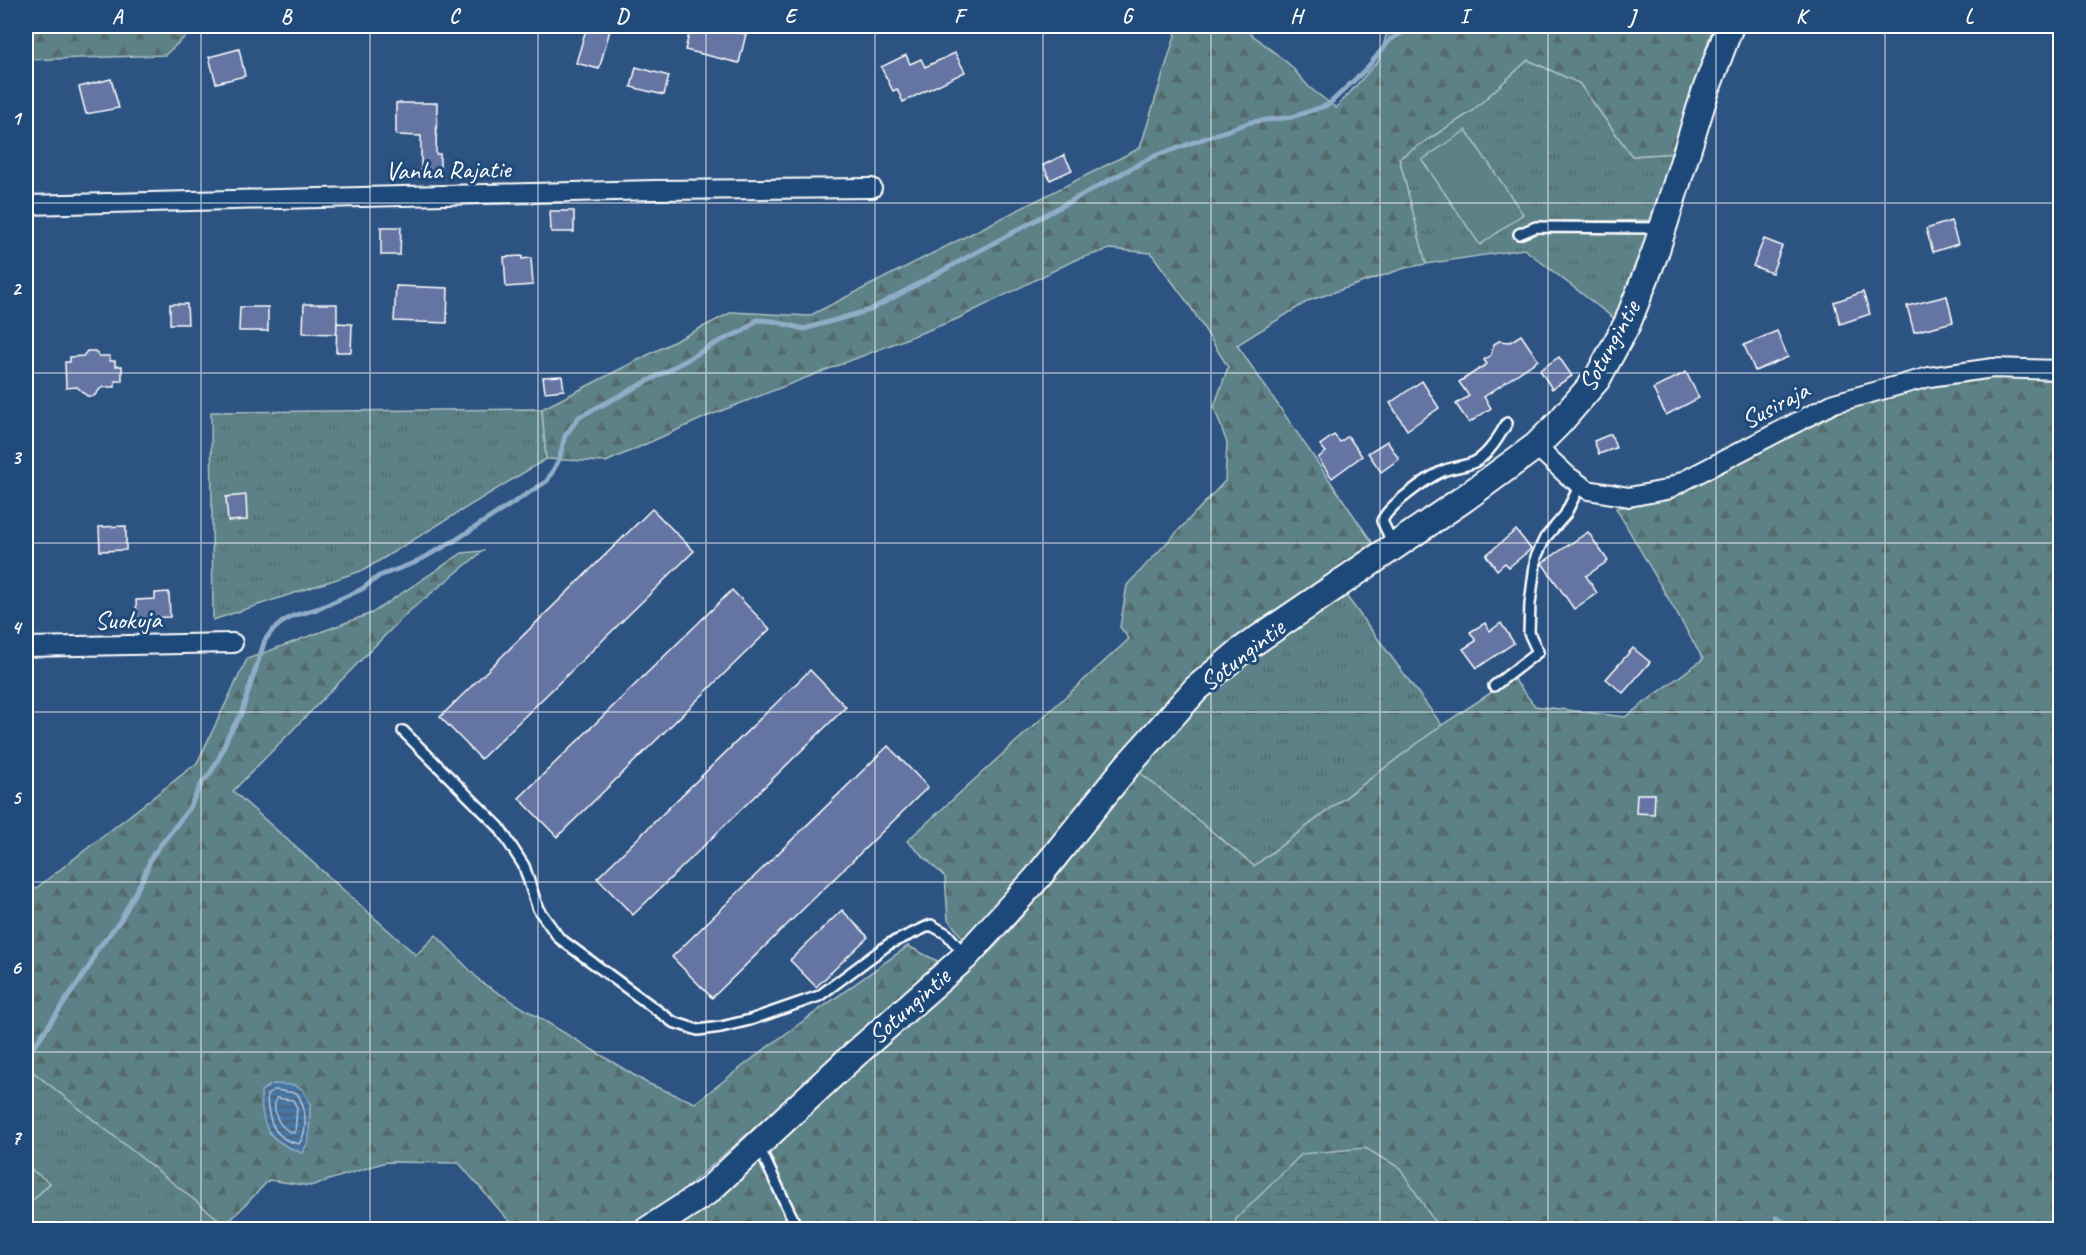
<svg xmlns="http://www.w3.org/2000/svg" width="2086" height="1255" viewBox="0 0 2086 1255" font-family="Caveat,sans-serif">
	<defs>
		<pattern id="grass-tufts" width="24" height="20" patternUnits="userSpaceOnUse" patternTransform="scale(1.5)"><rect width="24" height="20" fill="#5b8287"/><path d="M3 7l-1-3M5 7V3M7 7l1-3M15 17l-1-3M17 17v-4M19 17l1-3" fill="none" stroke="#546a6c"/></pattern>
		<pattern id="forest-firs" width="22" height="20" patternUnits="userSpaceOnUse" patternTransform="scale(1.5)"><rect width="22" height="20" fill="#5b8287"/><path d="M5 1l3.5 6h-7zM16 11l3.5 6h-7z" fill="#546a6c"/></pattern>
		<pattern id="wetland-marsh" width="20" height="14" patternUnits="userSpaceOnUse" patternTransform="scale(1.5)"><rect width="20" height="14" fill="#5b8287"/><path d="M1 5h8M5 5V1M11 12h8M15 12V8" fill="none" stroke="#546a6c"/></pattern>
		<pattern id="water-rules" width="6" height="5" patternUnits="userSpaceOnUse" patternTransform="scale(1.5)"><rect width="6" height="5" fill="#4674a2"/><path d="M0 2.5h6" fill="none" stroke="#495e73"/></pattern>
	</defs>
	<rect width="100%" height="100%" fill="#2d5382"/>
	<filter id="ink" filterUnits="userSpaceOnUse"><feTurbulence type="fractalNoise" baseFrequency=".0167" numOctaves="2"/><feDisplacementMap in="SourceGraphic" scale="12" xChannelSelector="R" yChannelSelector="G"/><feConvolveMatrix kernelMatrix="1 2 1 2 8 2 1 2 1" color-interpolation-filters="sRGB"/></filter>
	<g filter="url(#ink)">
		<g fill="url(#grass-tufts)" stroke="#adc0c3" stroke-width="1.5">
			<polygon points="1528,60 1579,83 1632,156 1674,153 1654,220 1547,222 1540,230 1650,231 1616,320 1524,249 1426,264 1399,158 1471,112"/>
			<polygon points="542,409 546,459 364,570 213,620 211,412"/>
			<polygon points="1344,593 1442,725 1254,866 1138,771 1176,724 1247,659"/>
			<polygon points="32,1071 232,1229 99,1230 93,1225 89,1229 26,1229 26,1207 50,1183 26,1166 26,1077"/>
		</g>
		<g fill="url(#forest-firs)" stroke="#adc0c3" stroke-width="1.5">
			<polygon points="26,26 197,26 165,55 26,60"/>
			<polygon points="1178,26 1241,26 1289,64 1309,87 1336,108 1379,60 1389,26 1713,26 1674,153 1632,156 1579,83 1528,60 1471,112 1399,158 1426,264 1405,268 1308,301 1237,345 1374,545 1245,635 990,917 964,940 948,919 945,877 907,841 1129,639 1120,627 1127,585 1225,481 1227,443 1214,407 1228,367 1190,306 1151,253 1110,249 1075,260 957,319 708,416 606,462 546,459 542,409 732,312 809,316 1140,148"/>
			<polygon points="1994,375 2060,381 2060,1229 804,1229 767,1148 996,946 1059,874 1138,771 1254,866 1442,725 1513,678 1535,706 1625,717 1703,659 1616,508 1666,498 1839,410 1925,385"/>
			<polygon points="483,551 407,613 233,791 416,955 436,935 482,983 647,1083 695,1103 770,1045 908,946 941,963 668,1204 624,1229 516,1229 459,1163 386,1162 310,1186 269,1180 226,1225 32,1071 26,1077 26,896 197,763 247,659 372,613 462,553"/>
			<polygon points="759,1159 790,1229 674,1230 679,1226"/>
			<polygon points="26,1166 50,1183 26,1207"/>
		</g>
		<polygon fill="url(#wetland-marsh)" stroke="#adc0c3" stroke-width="1.5" points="1365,1148 1400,1168 1439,1229 1235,1229 1236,1219 1302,1154"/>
		<polygon fill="#5b8287" stroke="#adc0c3" stroke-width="1.5" points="1466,130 1523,214 1480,245 1422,160"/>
		<path fill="url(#water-rules)" stroke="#90acc7" stroke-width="1.5" d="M 272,1084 L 294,1085 L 302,1089 L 310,1104 L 309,1139 L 303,1153 C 267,1141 261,1127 261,1091 Z"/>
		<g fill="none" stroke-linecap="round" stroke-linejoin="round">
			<g stroke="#b5c7da" stroke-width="1.5">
				<path d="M 274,1090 L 297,1093 C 306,1107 309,1130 299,1144 C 273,1140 267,1118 267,1095 Z"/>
				<path d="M 276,1098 L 293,1100 L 297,1108 L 295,1133 C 279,1130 272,1113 276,1098 Z"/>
			</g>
			<g stroke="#90acc7" stroke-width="5">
				<polyline points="26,1054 35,1045 64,1003 91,964 96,951 120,921 143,878 152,856 188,810 202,783 211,772 220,756 228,736 241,714 265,640 271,632 281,623 293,616 320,608 362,589 379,576 414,563 454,541 547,481 559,460 565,436 579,417 667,371 718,342 743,331 757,320 773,321 804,329 870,310 1152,157 1251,122 1292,117 1328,105 1366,69 1390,40 1413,26"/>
				<polyline points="1776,1218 1799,1230"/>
			</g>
		</g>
		<g fill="#6575a3" stroke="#fff" stroke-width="1.5">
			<polygon points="587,26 610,30 599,69 576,63"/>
			<polygon points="691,26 738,26 736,32 746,34 739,63 685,50"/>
			<polygon points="239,49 245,76 216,83 209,57"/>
			<polygon points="955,53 965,72 903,102 897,89 893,91 881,67 906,55 910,64 921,59 925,67"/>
			<polygon points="636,67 669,76 664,95 631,87"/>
			<polygon points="111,79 119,108 86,114 79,87"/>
			<polygon points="396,103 437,103 436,154 440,154 440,173 421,172 421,136 396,135"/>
			<polygon points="1064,155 1072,170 1050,180 1043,165"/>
			<polygon points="550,211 574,211 574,232 551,232"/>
			<polygon points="1951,221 1958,244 1933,252 1926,229"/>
			<polygon points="381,227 401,227 400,255 381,255"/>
			<polygon points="1764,239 1782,246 1772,273 1753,266"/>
			<polygon points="522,256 522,259 531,258 533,285 506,287 504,257"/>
			<polygon points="396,286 448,288 447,323 394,321"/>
			<polygon points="1863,292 1870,314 1840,324 1834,302"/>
			<polygon points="1947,296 1953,322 1914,332 1907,306"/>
			<polygon points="170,304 187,304 188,324 170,324"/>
			<polygon points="304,304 337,304 337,334 303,333"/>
			<polygon points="240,307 268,307 268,331 239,331"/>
			<polygon points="337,323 352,324 351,352 336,352"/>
			<polygon points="1777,331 1788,357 1755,371 1744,345"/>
			<polygon points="1521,335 1538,360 1484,397 1491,408 1469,423 1456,404 1469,396 1459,382 1487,364 1484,360 1491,355 1494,344 1499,341 1510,342"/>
			<polygon points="87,351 95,351 99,356 110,356 110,361 115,361 115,366 122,366 122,381 115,381 115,387 102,387 94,396 87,396 77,387 66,388 65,362 70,362 70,357 83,356"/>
			<polygon points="1559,357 1572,376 1552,389 1540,370"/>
			<polygon points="1686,372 1699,398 1666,415 1653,389"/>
			<polygon points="562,376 564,390 545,392 543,377"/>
			<polygon points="1422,381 1439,408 1407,430 1390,403"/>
			<polygon points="1611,434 1616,448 1599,454 1594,441"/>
			<polygon points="1334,435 1340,442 1348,436 1362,456 1332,478 1318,458 1326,452 1320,445"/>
			<polygon points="1387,441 1399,459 1381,472 1368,453"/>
			<polygon points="246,495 247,520 228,521 226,497"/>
			<polygon points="652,509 694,551 481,759 440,717"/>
			<polygon points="126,526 126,550 100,551 99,527"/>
			<polygon points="1516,530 1531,549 1509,567 1505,563 1497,570 1486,555"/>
			<polygon points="1588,532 1608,561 1586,576 1597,593 1574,609 1542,563"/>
			<polygon points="732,590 770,629 557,837 519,798"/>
			<polygon points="169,592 170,617 137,618 136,600 155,599 155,593"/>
			<polygon points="1485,623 1490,631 1501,623 1514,643 1477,668 1463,649 1476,641 1470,632"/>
			<polygon points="1633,648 1650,662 1623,693 1606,679"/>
			<polygon points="810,670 846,707 633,915 597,878"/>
			<polygon points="888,746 928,787 712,998 672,957"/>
			<polygon points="1637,794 1655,794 1654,814 1636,813"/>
			<polygon points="842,910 868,937 816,987 790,960"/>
		</g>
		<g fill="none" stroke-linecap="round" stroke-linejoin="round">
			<defs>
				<g id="lane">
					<polyline points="1519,234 1536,227 1660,228"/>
					<path d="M 1393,544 L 1382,521 C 1388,506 1427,478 1443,471 C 1454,466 1468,467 1478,460 C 1491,451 1499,436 1507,423"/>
					<polyline points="1494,686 1538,652 1529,633 1530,604 1536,557 1545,538 1565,515 1580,485"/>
					<polyline points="403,731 499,827 524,866 538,909 559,938 673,1022 698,1030 721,1027 750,1020 819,996 889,944 931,925 947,934 965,955"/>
					<polyline points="759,1147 798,1230"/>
				</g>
				<g id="street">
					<polyline points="26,205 655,190 872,188"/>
					<polyline points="1536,446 1568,476 1588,490 1629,497 1666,490 1834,403 1929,377 1993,368 2060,370"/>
					<polyline points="26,647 233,643"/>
				</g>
				<polyline id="secondary" points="648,1230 708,1191 844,1064 966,956 1037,878 1127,766 1196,689 1242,650 1465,498 1536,446 1559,423 1597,379 1627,324 1655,253 1706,90 1730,26"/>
			</defs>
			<use href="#lane" stroke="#fff" stroke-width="14"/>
			<use href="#street" stroke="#fff" stroke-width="22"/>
			<use href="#secondary" stroke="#fff" stroke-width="30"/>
			<use href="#lane" stroke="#1f4a7a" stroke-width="9"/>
			<use href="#street" stroke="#1f4a7a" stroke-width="18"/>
			<use href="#secondary" stroke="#1f4a7a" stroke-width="26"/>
		</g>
	</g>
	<path fill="none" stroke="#fff" stroke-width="1.5" stroke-opacity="0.55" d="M 201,26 L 201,1230M 370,26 L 370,1230M 538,26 L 538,1230M 706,26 L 706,1230M 875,26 L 875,1230M 1043,26 L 1043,1230M 1211,26 L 1211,1230M 1380,26 L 1380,1230M 1548,26 L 1548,1230M 1716,26 L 1716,1230M 1885,26 L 1885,1230M 26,203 L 2060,203M 26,373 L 2060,373M 26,543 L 2060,543M 26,712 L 2060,712M 26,882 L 2060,882M 26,1052 L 2060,1052"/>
	<g text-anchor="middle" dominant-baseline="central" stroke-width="6" stroke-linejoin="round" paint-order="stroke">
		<g font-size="26" fill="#fff" stroke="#1f4a7a">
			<text transform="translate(448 170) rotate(-1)">Vanha Rajatie</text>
			<text transform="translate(1609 346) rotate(-61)">Sotungintie</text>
			<text transform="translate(1775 405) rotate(-28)">Susiraja</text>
			<text transform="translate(128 620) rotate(-1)">Suokuja</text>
			<text transform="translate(1242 655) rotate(-38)">Sotungintie</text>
			<text transform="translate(909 1006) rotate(-42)">Sotungintie</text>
		</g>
	</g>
	<rect width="2086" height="1255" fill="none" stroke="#1f4a7a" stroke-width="66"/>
	<rect x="33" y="33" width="2020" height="1189" fill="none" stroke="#fff" stroke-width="2"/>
	<g font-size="20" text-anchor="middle" font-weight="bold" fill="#fff">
		<text x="117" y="23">A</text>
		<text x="286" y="23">B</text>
		<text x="454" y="23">C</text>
		<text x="622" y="23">D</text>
		<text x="790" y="23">E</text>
		<text x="959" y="23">F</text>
		<text x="1127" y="23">G</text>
		<text x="1296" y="23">H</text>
		<text x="1464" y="23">I</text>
		<text x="1632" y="23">J</text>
		<text x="1801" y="23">K</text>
		<text x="1969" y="23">L</text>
		<text x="16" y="125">1</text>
		<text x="16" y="295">2</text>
		<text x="16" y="464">3</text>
		<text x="16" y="634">4</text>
		<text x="16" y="804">5</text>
		<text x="16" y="974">6</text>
		<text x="16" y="1144">7</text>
	</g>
</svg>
